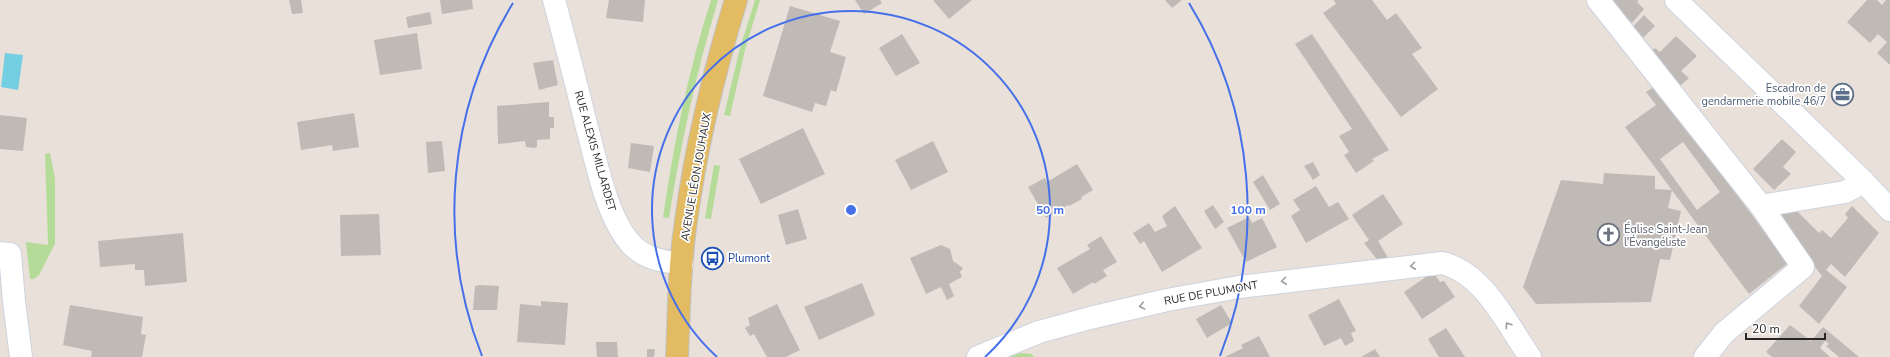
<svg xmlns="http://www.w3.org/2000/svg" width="1890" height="357" viewBox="0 0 1890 357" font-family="'Nunito Sans',sans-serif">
	<rect width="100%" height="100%" fill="#e8e0d9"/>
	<g fill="#b5db99">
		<path d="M 711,0 L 718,0 C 696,73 681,143 669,218 L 663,217 C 674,143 688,71 711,0 Z"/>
		<polygon points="755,0 760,0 745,50 730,116 724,115 740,48"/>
		<polygon points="50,153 55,179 55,244 39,275 34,279 30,279 26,242 48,245 45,154"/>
		<polygon points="714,165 720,166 711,219 705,218"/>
		<polygon points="1021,353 1032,354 1034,357 1008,357"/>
	</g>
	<polygon fill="#74cee2" points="5,53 23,55 18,90 1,87"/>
	<g fill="#c0bab6" fill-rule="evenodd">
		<polygon points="289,0 301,0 303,13 292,14"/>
		<polygon points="440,0 472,0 473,9 442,14"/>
		<polygon points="609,0 645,0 643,22 606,18"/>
		<polygon points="855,0 880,0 882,3 864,14"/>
		<polygon points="933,0 972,0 949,19"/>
		<polygon points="1165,0 1182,0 1172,8"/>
		<polygon points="1334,0 1372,0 1387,20 1396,13 1422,48 1412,54 1438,89 1401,117 1323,13 1336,4"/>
		<polygon points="1609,0 1639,0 1637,2 1644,9 1632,23"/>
		<polygon points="1867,0 1877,0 1882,5 1886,0 1890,0 1890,65 1877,53 1887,42 1878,34 1870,43 1847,22"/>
		<polygon points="790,6 840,21 830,52 846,57 836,92 831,90 826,106 815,103 812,112 763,96"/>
		<polygon points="430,12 432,24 408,28 406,17"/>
		<polygon points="1644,15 1655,26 1641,40 1630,30"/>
		<polygon points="417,33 422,69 380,75 374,40"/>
		<polygon points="902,34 920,63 896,76 879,48"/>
		<polygon points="1312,34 1389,150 1372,159 1374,161 1356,173 1344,155 1349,152 1339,136 1352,129 1295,44"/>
		<polygon points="1676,36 1697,56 1681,71 1689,78 1678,88 1647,56 1655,48 1660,52"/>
		<polygon points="553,60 558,85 539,90 533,63"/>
		<path d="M 1655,86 L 1788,263 L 1749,294 L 1625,127 L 1656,105 L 1646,92 ZM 1683,142 L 1720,192 L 1697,210 L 1660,159 Z"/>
		<polygon points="549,102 549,117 554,117 554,128 550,128 550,139 537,140 537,147 534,148 526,147 525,141 498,144 497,106"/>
		<polygon points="354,113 359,147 333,151 332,145 301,150 297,122"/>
		<polygon points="0,115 27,118 23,151 0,149"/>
		<polygon points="803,128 825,174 761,204 739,159"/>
		<polygon points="1782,139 1796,152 1783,167 1791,174 1774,190 1753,169"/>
		<polygon points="442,141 445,171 428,173 426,142"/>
		<polygon points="933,141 948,172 911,190 895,160"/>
		<polygon points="631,143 654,146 650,172 628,168"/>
		<polygon points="1313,162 1320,175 1313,180 1304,166"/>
		<polygon points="1077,164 1093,190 1081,197 1082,199 1069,206 1068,205 1046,218 1028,187 1045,178 1047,182"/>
		<polygon points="1604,173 1655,176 1655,189 1672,190 1668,208 1681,211 1670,260 1660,259 1651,302 1536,304 1523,287 1561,180 1603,184"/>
		<polygon points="1263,175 1280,204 1270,210 1253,182"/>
		<polygon points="1316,186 1329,207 1338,202 1349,219 1306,243 1291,216 1300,210 1293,200"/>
		<polygon points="1383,194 1403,224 1378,241 1390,261 1379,262 1364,243 1369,240 1352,215"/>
		<polygon points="1213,205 1224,222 1215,229 1204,211"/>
		<polygon points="1175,206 1202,248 1162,272 1144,241 1140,244 1133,233 1149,223 1155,232 1167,226 1162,216"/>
		<polygon points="1852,206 1879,233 1845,277 1831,264 1826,270 1847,287 1819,324 1799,306 1822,276 1774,213 1797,211 1819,233 1822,230 1831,238 1848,218 1845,214"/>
		<polygon points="798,209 807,239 786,245 778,215"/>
		<polygon points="379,214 381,255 341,256 340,215"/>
		<polygon points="1249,217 1252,223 1262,218 1277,247 1246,262 1227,228"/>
		<polygon points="183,233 187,282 145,286 144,270 135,270 135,264 100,267 98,241"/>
		<polygon points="1101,236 1117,262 1103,270 1107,276 1094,284 1093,282 1073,294 1057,268 1090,249 1087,245"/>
		<polygon points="941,245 950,249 953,261 963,268 960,272 962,277 949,284 954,296 947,300 941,287 926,294 910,258"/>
		<polygon points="1433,272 1440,282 1444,281 1455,297 1422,319 1404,292"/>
		<polygon points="862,283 875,315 819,340 804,307"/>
		<polygon points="480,285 499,286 497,310 473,310 475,286"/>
		<polygon points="1339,299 1356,331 1351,333 1354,341 1345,346 1341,338 1324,346 1308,315"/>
		<polygon points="541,301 568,303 565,345 517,342 520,304 541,306"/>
		<polygon points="777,304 800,350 786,357 767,357 754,334 750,336 745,328 750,325 748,318"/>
		<polygon points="70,305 143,317 141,334 146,335 142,357 91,357 92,351 63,345"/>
		<polygon points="1221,305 1232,323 1207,338 1196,319"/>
		<polygon points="1790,325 1811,341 1823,327 1859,357 1839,357 1826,346 1829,344 1825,341 1820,348 1830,357 1772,357 1766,352"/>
		<polygon points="1446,328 1465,357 1439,357 1428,339"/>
		<polygon points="1259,336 1270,357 1225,357 1243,348 1241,345"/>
		<polygon points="596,342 617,342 618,357 597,357"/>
		<polygon points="647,349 655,349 654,357 647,357"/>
		<polygon points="1375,349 1380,357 1361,357"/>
	</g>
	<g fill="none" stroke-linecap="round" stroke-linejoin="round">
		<defs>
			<g id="minor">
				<path d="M 554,0 C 565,41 576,82 586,124 C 596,159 606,218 632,245 C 645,259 663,261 682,264"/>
				<polyline points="1598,0 1761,206 1803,267 1724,333 1705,357"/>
				<polyline points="1676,0 1864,182 1890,210"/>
				<polyline points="1761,206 1845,192 1864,182"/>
				<polyline points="0,253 10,254 14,301 21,357"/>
				<path d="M 978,357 L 1039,332 L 1090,318 L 1167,300 L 1239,287 L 1442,263 C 1484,273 1507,324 1530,357"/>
			</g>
			<path id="major" d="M 677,357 C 679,312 679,266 686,221 C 696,147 714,72 736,0"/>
		</defs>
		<use href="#minor" stroke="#ced3df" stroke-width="24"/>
		<use href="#major" stroke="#c2c2c2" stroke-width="24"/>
		<use href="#minor" stroke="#fff" stroke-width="22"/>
		<use href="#major" stroke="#e3bb63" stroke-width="22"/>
	</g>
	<defs><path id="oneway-chevron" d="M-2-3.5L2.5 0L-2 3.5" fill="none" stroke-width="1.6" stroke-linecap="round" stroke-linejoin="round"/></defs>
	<g stroke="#9d9d9d">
		<use href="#oneway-chevron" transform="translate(1413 266) rotate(173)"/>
		<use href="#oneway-chevron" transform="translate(1284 281) rotate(173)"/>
		<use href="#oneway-chevron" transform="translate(1142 306) rotate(167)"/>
		<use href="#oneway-chevron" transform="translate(1508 325) rotate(-124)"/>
	</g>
	<g fill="none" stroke="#4570e9" stroke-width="2">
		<path d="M717 357A199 199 0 1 1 985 357"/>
		<path d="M482 356A397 397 0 0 1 513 3M1189 3A397 397 0 0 1 1220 356"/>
	</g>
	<defs>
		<symbol id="office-ring" viewBox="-11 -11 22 22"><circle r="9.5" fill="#fff" stroke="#5c6f8a" stroke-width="1.5"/><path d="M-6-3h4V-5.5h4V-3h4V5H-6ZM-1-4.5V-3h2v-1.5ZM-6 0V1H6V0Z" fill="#5c6f8a"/></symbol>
		<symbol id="church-ring" viewBox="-11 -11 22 22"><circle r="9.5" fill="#fff" stroke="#6b7280" stroke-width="1.5"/><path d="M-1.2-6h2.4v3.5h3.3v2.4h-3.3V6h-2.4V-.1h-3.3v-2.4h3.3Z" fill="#6b7280"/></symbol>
		<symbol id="bus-ring" viewBox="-11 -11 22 22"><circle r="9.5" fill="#fff" stroke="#1a4fb4" stroke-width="1.5"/><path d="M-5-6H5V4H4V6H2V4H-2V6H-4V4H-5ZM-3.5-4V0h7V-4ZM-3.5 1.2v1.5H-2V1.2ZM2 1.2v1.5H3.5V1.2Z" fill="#1a4fb4"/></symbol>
	</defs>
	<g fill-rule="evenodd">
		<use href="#office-ring" x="1830" y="82" width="25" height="25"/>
		<use href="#church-ring" x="1596" y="222" width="25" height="25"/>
		<use href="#bus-ring" x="700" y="246" width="25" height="25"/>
	</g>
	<g text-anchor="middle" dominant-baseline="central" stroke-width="3.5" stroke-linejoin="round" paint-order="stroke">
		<g font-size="11" fill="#4e5e75" stroke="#fff" text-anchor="end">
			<text x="1826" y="88">Escadron de<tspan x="1826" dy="13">gendarmerie mobile 46/7</tspan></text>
		</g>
		<g font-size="11" fill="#262626" stroke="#fff">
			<text transform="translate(595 151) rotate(74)">RUE ALEXIS MILLARDET</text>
			<text transform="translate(696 177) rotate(-80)">AVENUE LÉON JOUHAUX</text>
			<text transform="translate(1211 293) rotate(-10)">RUE DE PLUMONT</text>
		</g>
		<g font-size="11" fill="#5b616d" stroke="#fff" text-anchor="start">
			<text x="1624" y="229">Église Saint-Jean<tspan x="1624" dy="13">l'Évangéliste</tspan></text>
		</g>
		<g font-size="11" fill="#164399" stroke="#fff" text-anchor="start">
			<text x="728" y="258">Plumont</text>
		</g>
	</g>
	<circle cx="851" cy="210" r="6" fill="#4570e9" stroke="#fff" stroke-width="2"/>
	<g font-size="12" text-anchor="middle" font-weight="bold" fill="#4570e9" stroke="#fff" stroke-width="3.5" stroke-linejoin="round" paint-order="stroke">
		<text x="1050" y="214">50 m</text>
		<text x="1248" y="214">100 m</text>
	</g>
	<path d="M1746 333v6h79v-6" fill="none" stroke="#262626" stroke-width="2"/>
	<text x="1752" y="333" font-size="12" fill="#262626" stroke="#ffffff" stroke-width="3" paint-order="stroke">20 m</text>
</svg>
